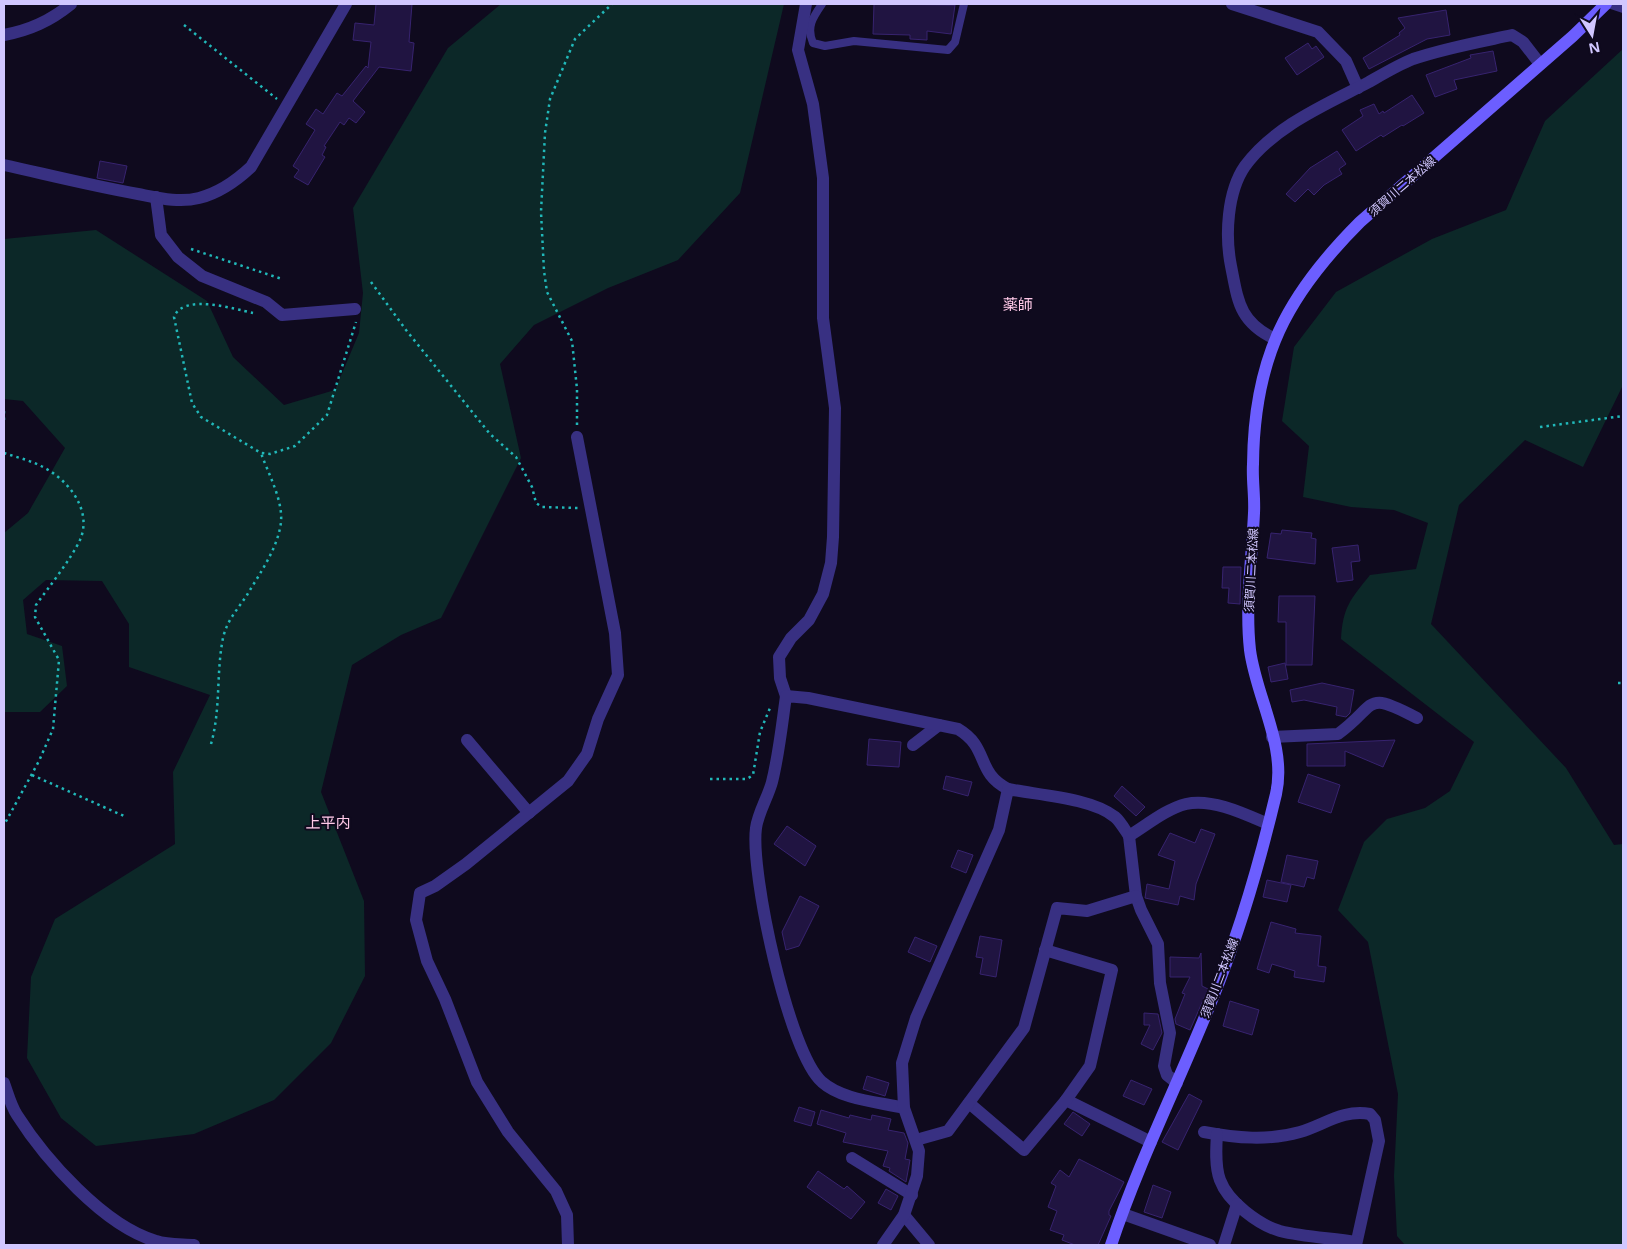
<svg xmlns="http://www.w3.org/2000/svg" width="1627" height="1249" viewBox="0 0 1627 1249" font-family="'Noto Sans','Noto Sans JP',sans-serif">
	<rect width="100%" height="100%" fill="#0f0a1e"/>
	<g fill="#0c2828">
		<polygon points="501,4 784,4 740,193 678,260 608,288 534,325 500,364 521,458 441,618 401,635 352,665 321,792 364,901 365,976 331,1043 274,1100 194,1134 96,1146 61,1118 27,1058 31,977 55,919 175,844 173,772 210,695 129,667 129,624 102,581 46,580 23,600 27,634 62,646 67,686 40,712 4,712 4,533 28,513 65,448 23,401 4,399 4,239 96,230 207,301 233,357 284,405 335,390 359,333 363,293 353,208 448,48"/>
		<path d="M 1623,49 L 1623,385 L 1583,467 L 1525,440 L 1459,505 L 1431,624 L 1566,768 L 1614,845 L 1623,844 L 1623,1245 L 1405,1245 L 1397,1236 L 1394,1176 L 1398,1094 L 1368,942 L 1338,910 L 1364,842 L 1387,819 L 1425,808 L 1450,791 L 1474,742 L 1341,639 C 1343,607 1350,600 1370,575 L 1416,569 L 1428,523 L 1394,510 L 1351,507 L 1303,497 L 1309,446 L 1282,421 L 1294,347 L 1336,292 L 1432,239 L 1506,210 L 1545,121 Z"/>
	</g>
	<g fill="#201441" stroke="#37236f">
		<polygon points="376,4 412,4 409,42 414,43 411,71 379,67 353,101 365,112 356,123 349,118 344,125 340,122 324,146 326,147 322,155 325,157 308,185 294,177 299,170 293,166 315,130 306,124 316,109 323,114 337,93 342,96 366,66 368,68 371,42 353,40 355,23 374,25"/>
		<polygon points="874,4 955,5 951,34 927,31 927,40 910,39 910,35 873,34"/>
		<polygon points="1446,10 1450,35 1427,39 1369,69 1363,58 1400,35 1399,33 1405,28 1398,18"/>
		<polygon points="1308,43 1312,49 1316,46 1324,57 1297,75 1285,58"/>
		<polygon points="1493,51 1497,71 1454,80 1457,89 1435,97 1426,75 1471,58 1470,55"/>
		<polygon points="1412,95 1424,113 1403,126 1402,125 1383,137 1381,135 1356,151 1342,130 1363,116 1360,110 1374,104 1379,114 1383,111 1384,113"/>
		<polygon points="1337,151 1346,164 1339,169 1342,174 1324,185 1314,195 1308,189 1295,202 1286,194 1310,168"/>
		<polygon points="100,161 127,166 123,183 97,178"/>
		<polygon points="1282,530 1312,533 1311,538 1316,539 1315,564 1267,558 1271,533 1281,534"/>
		<polygon points="1358,545 1360,561 1351,562 1353,580 1337,582 1332,548"/>
		<polygon points="1223,567 1241,567 1240,604 1228,603 1229,588 1222,588"/>
		<polygon points="1279,596 1315,596 1312,665 1286,665 1286,622 1278,622"/>
		<polygon points="1285,663 1288,679 1271,682 1268,667"/>
		<polygon points="1322,683 1354,690 1350,713 1346,717 1336,715 1337,707 1304,700 1292,702 1290,690"/>
		<polygon points="869,739 901,742 899,767 867,765"/>
		<polygon points="1395,740 1383,767 1345,751 1345,766 1307,766 1307,744"/>
		<polygon points="1308,774 1340,785 1331,813 1298,802"/>
		<polygon points="946,776 972,782 968,796 943,789"/>
		<polygon points="1122,786 1145,807 1136,816 1114,796"/>
		<polygon points="787,826 816,846 805,866 774,844"/>
		<polygon points="1201,829 1215,834 1196,884 1194,900 1180,896 1178,905 1145,898 1147,884 1169,889 1175,861 1158,855 1170,833 1195,843"/>
		<polygon points="958,850 973,855 966,873 951,867"/>
		<polygon points="1287,855 1318,861 1314,879 1307,877 1304,887 1281,882"/>
		<polygon points="1267,880 1291,885 1287,902 1263,897"/>
		<polygon points="800,896 819,906 799,946 786,950 782,932"/>
		<polygon points="1271,922 1296,929 1295,933 1321,936 1318,966 1326,967 1324,982 1294,977 1295,971 1272,964 1269,973 1257,969"/>
		<polygon points="980,936 1002,940 996,977 980,974 983,958 976,957"/>
		<polygon points="915,937 937,946 930,962 908,952"/>
		<polygon points="1201,953 1202,986 1208,989 1190,1030 1176,1024 1175,1019 1185,994 1182,993 1190,977 1170,977 1170,957 1199,958"/>
		<polygon points="1230,1001 1259,1010 1252,1035 1223,1026"/>
		<polygon points="1144,1013 1158,1014 1162,1033 1153,1050 1141,1044 1150,1025 1144,1025"/>
		<polygon points="867,1076 889,1083 885,1096 863,1089"/>
		<polygon points="1131,1080 1152,1089 1144,1105 1123,1096"/>
		<polygon points="1189,1094 1202,1101 1178,1150 1162,1142"/>
		<polygon points="799,1107 815,1112 811,1126 794,1121"/>
		<polygon points="821,1110 849,1118 850,1115 871,1120 872,1115 891,1119 888,1130 904,1133 908,1143 905,1159 910,1160 906,1182 889,1171 890,1168 883,1166 888,1151 843,1142 846,1133 817,1124"/>
		<polygon points="1073,1112 1090,1124 1082,1136 1064,1124"/>
		<polygon points="1079,1159 1124,1182 1109,1211 1109,1215 1111,1216 1098,1245 1075,1245 1062,1240 1064,1235 1050,1230 1057,1211 1048,1207 1056,1186 1051,1183 1060,1170 1069,1177"/>
		<polygon points="818,1171 844,1189 847,1186 865,1202 851,1219 807,1187"/>
		<polygon points="1153,1185 1171,1192 1162,1218 1144,1212"/>
		<polygon points="886,1189 898,1196 891,1210 878,1203"/>
	</g>
	<g fill="none" stroke-linecap="round" stroke-linejoin="round">
		<g stroke="#21b8b9" stroke-width="2.5" stroke-dasharray="2.5 4" stroke-linecap="butt">
			<polyline points="184,25 277,99"/>
			<polyline points="191,249 282,279"/>
			<polyline points="371,282 406,330 490,434 516,457 532,487 536,503 542,507 578,508"/>
			<path d="M 253,313 C 235,309 183,293 174,317 L 192,403 L 201,417 L 261,453 L 270,454 L 295,446 L 327,415 L 356,322"/>
			<polyline points="4,411 4,422"/>
			<polyline points="577,425 577,389 572,341 547,292 544,271 541,212 545,133 550,99 575,39 612,4"/>
			<polyline points="1540,427 1623,416"/>
			<path d="M 4,453 C 16,457 29,460 41,466 C 68,479 93,510 80,540 C 71,559 49,587 36,605 L 35,617 L 59,660 L 53,729 L 39,761 L 4,825"/>
			<polyline points="1618,683 1623,683"/>
			<path d="M 211,744 C 221,709 216,673 223,638 C 227,620 238,609 247,595 C 260,573 278,548 281,522 C 283,500 268,473 261,453"/>
			<polyline points="32,775 124,816"/>
			<polyline points="710,779 747,779 753,775 760,732 770,708"/>
		</g>
		<g stroke="#383082" stroke-width="8">
			<path d="M 822,4 C 813,17 806,27 813,43 L 825,46 L 854,41 L 948,50 L 955,42 L 964,4"/>
			<polyline points="1608,4 1623,9"/>
		</g>
		<g stroke="#383082" stroke-width="12">
			<polyline points="1232,4 1318,32 1346,61 1358,88"/>
			<path d="M 4,35 C 30,30 50,21 71,4"/>
			<path d="M 4,165 C 49,175 93,186 138,194 C 159,198 179,203 199,198 C 219,193 236,181 251,167 L 346,4"/>
			<polyline points="156,197 161,235 178,257 202,276 266,302 282,315 355,309"/>
			<path d="M 1275,339 C 1239,322 1238,301 1231,266 C 1225,236 1227,192 1245,166 C 1274,126 1327,104 1369,82 C 1383,74 1398,65 1413,59 C 1445,48 1479,42 1512,35 L 1523,42 L 1540,64"/>
			<polyline points="786,696 780,678 779,657 791,638 809,620 823,594 831,563 833,537 835,408 823,318 823,178 813,104 798,50 806,4"/>
			<path d="M 1272,737 L 1338,734 C 1378,705 1363,689 1417,718"/>
			<polyline points="467,740 529,813"/>
			<polyline points="913,745 939,725"/>
			<polyline points="1129,836 1136,896 1141,910 1158,944 1160,983 1170,1033 1164,1066 1167,1075 1177,1083"/>
			<path d="M 4,1083 C 8,1094 11,1106 17,1115 C 45,1159 104,1226 156,1241 C 167,1245 182,1244 194,1245"/>
			<polyline points="1066,1100 1151,1142"/>
			<polyline points="969,1103 1024,1150 1066,1100 1090,1066 1112,970 1045,950"/>
			<path d="M 904,1108 C 879,1102 842,1100 822,1082 C 789,1054 750,872 756,828 C 758,813 768,797 772,782 C 779,754 782,724 786,696 L 808,698 L 958,729 C 990,748 975,772 1008,789"/>
			<path d="M 1204,1132 C 1236,1138 1268,1141 1300,1132 C 1324,1125 1343,1109 1370,1114 L 1375,1120 L 1379,1141 L 1356,1245"/>
			<path d="M 1217,1134 C 1216,1149 1215,1167 1220,1180 C 1228,1202 1259,1225 1280,1231 C 1304,1237 1332,1238 1356,1242"/>
			<polyline points="916,1140 948,1131 1024,1028 1057,908 1087,911 1136,896"/>
			<polyline points="852,1158 912,1195"/>
			<polyline points="1123,1214 1210,1245"/>
			<polyline points="904,1215 929,1245"/>
			<polyline points="568,1245 567,1215 556,1191 508,1132 477,1082 445,999 427,961 416,920 420,893 435,886 466,864 568,781 587,754 598,719 618,675 615,633 577,437"/>
			<path d="M 883,1245 L 904,1215 L 917,1176 L 919,1151 L 904,1108 L 902,1063 L 916,1018 L 999,830 L 1008,789 C 1038,795 1092,798 1115,817 C 1120,821 1125,830 1129,836 C 1147,825 1166,809 1186,804 C 1212,798 1245,814 1268,824"/>
			<polyline points="1224,1245 1237,1204"/>
		</g>
		<path stroke="#6c5eff" stroke-width="12" d="M 1111,1245 C 1141,1155 1185,1070 1219,982 C 1243,921 1261,857 1276,794 C 1287,746 1256,697 1250,650 C 1245,605 1252,558 1254,513 C 1255,497 1252,480 1253,464 C 1254,358 1286,296 1360,222 L 1573,36 L 1606,4"/>
	</g>
	<g text-anchor="middle" dominant-baseline="central" stroke-width="4" stroke-linejoin="round" paint-order="stroke">
		<g font-size="12" fill="#d1c7ff" stroke="#0f0a1e">
			<text transform="translate(1402 186) rotate(-41)">須賀川二本松線</text>
			<text transform="translate(1251 570) rotate(-87)">須賀川二本松線</text>
			<text transform="translate(1219 978) rotate(-69)">須賀川二本松線</text>
		</g>
		<g font-size="15" fill="#ffc9e8" stroke="#0f0a1e">
			<text x="1018" y="304">薬師</text>
			<text x="328" y="822">上平内</text>
		</g>
	</g>
	<rect width="1627" height="1249" fill="none" stroke="#d1c7ff" stroke-width="10"/>
	<g transform="translate(1592 35) rotate(169)" stroke="#0f0a1e" stroke-width="4" paint-order="stroke">
	<path d="M0-4L9 19L0 12L-9 19Z" fill="#d1c7ff"/>
	<text y="-8" font-size="14" font-weight="bold" text-anchor="middle" fill="#d1c7ff">N</text>
	</g>
</svg>
